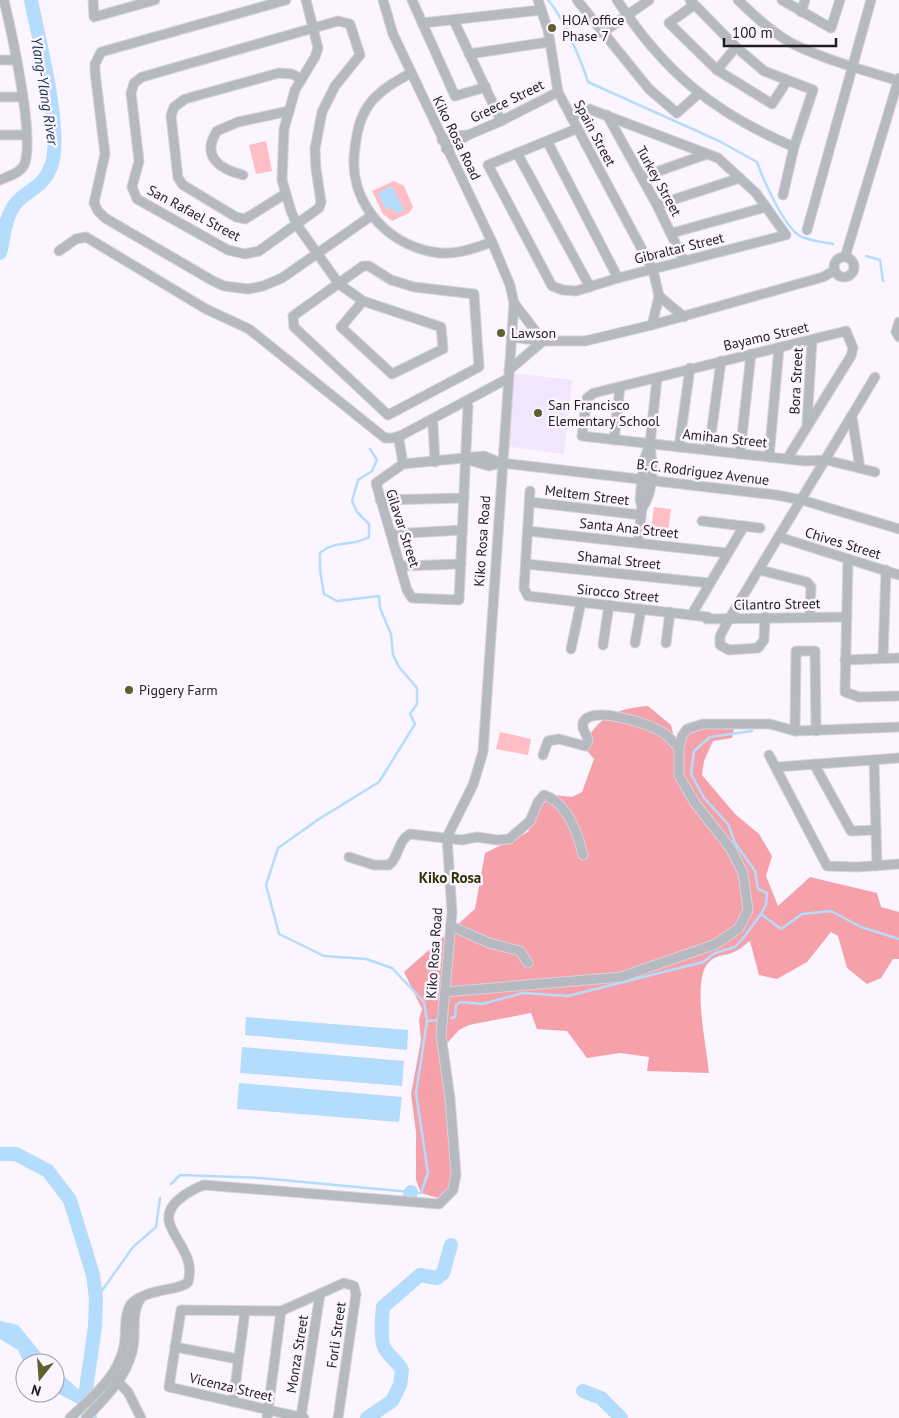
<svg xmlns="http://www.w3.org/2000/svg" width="899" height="1418" viewBox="0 0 899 1418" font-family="'PT Sans',sans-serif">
	<rect width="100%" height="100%" fill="#faf5ff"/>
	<polygon fill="#f1e6fe" points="512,373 572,380 564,454 504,446"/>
	<g fill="#ffbec4">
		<polygon points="266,141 272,171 256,174 249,145"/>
		<polygon points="394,181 404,186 413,207 409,213 392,221 383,214 372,191"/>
		<polygon points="654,507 671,509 667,539 650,537"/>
		<polygon points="500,732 531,739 528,755 496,749"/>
	</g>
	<path fill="#f6a0aa" d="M 648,706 L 671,725 L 675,742 L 684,747 L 689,731 L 713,726 L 735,724 L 732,738 L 713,741 L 704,761 L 702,775 L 735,814 L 759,834 L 772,856 L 766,876 L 778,906 L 810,877 L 877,893 L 881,907 L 899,912 L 899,959 L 893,959 L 881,978 L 867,984 L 847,968 L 838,936 L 831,932 L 807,962 L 777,979 L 759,975 L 750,941 C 745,944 740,950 734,952 C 726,956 716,954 709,962 C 691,979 707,1048 709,1073 L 647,1071 L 649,1057 L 620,1053 L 587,1058 L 567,1031 L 537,1029 L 531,1013 L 469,1025 L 459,1030 L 440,1051 L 454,1186 L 441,1199 L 421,1193 L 416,1180 L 416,1132 L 411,1094 L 421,1040 L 419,1020 L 422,1009 L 404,972 L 475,909 L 485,853 L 528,832 L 538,808 L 554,795 L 572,797 L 582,792 L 594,759 L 583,746 C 599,716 615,709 648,706 Z"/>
	<g fill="#b4dcfc">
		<polygon points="392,186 404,210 396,214 392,207 386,210 378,193"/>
		<polygon points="246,1017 408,1030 407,1050 245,1035"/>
		<polygon points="242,1047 404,1061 402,1086 240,1073"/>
		<polygon points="239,1083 402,1097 399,1122 237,1109"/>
		<polygon points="0,1321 18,1325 49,1363 25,1363 25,1365 18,1350 0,1339"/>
		<path d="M 55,1369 C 69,1381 94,1399 97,1418 L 89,1418 L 80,1405 L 55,1392 Z"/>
	</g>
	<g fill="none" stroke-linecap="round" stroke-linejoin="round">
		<g stroke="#b4dcfc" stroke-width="2.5">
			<path d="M 548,0 C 563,17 581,60 588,82 L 719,141 L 757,162 C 763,179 785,230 802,237 C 812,241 823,242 833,244"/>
			<polyline points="866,256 880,260 883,281"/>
			<polyline points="761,914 781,929 802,914 831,911 861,927 899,939"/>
			<polyline points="451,1018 455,1017 456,1005 461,1002 482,1004 523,993 568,996 703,962 715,953 735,947 744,937 761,914 766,905 767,893 758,889 755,871 735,843 728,824 704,798 691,774 694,751 710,737 752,731"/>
			<polyline points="427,1021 438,1020"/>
			<path d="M 171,1184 L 180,1175 L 261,1178 L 421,1193 L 428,1173 L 416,1093 L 427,1021 L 424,1002 L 392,968 L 366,959 L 324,956 L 279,934 L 266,885 L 278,848 L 319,819 L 379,782 L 415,724 L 410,714 L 417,704 L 417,688 L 399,667 L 393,655 L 391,634 L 380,608 L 379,596 L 337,601 L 324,594 L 320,570 L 320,553 C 333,540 354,547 369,537 L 369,524 L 357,512 L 352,501 L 358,480 L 372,471 L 377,460 L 370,449"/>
			<polyline points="96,1299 133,1247 156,1227 160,1198"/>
		</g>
		<g stroke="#b4dcfc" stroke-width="14">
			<path d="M 0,253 C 4,237 5,216 16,203 C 28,189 41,189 50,169 C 65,137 38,37 31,0"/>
			<polyline points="0,1154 16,1154 48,1171 70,1200 93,1275 96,1299 95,1327 84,1403"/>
			<polyline points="409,1199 411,1192"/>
			<polyline points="583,1391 601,1398 621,1418"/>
			<path d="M 367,1418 L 392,1401 L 400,1385 L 402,1370 C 397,1361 390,1357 385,1349 C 380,1342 382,1316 383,1307 L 420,1275 L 437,1278 L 443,1273 L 451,1245"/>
		</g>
		<defs>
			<g id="minor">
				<polyline points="93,0 94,17 155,0"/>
				<polyline points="286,0 101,52 95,64 95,72 105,154 94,203 98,211 105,218 213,281 224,286 248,289 263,286 282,278 371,216"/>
				<polyline points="306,0 318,48 315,57 295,90 284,129 282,180 291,211 297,225 339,284 363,301 441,327 443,349 392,374 341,327 363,301"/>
				<polyline points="412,0 455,96 486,87"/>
				<polyline points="538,0 548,30 558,92 653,270 659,296 684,317"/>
				<polyline points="577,0 649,89 677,113 698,94"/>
				<path d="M 617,0 C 665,73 714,113 794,147"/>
				<polyline points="690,0 736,47 764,71 813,90 794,147 783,195"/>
				<path d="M 738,0 C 754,15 772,33 793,44 C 826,60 863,70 899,81"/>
				<polyline points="782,0 831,28 840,0"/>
				<polyline points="694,5 669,23 717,70 772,104 787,81"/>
				<polyline points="801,12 805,0"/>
				<polygon points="338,21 350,24 360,55 335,86 322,112 315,149 316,169 321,202 319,208 259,251 245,254 228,250 137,199 132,187 139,161 131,93 134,83 142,77"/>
				<polyline points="454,21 501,121"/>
				<polyline points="422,23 541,10"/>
				<polyline points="602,33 649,0"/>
				<polyline points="469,54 549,42"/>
				<polyline points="0,60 15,60"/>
				<polyline points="717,70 736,47"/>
				<path d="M 411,73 C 396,81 382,89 371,102 C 360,116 357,131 355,148 C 347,198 383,243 433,252 C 453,256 473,249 492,242"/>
				<polyline points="0,97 22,97"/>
				<polyline points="607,115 657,205 684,261"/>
				<polyline points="571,117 589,109 718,158 756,193 786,235 618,278 576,291 563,290 552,286 488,165 576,129"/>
				<polyline points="0,135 26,135"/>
				<polyline points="468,135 501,121 558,92"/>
				<polyline points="442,140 454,136 468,135 446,149"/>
				<polyline points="547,141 618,278"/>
				<polyline points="517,153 590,287"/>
				<path d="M 243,175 C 219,169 201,156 217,131 L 238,122 L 289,111"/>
				<polyline points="642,177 707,154"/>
				<path d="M 0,180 C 8,176 22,173 25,163 C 34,133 12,34 4,0"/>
				<polyline points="285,194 245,219 236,217 183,185 178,178 171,116 174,107 185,99 279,73 292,74 301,79"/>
				<polyline points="657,205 740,178"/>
				<polyline points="807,230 871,0"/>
				<polyline points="672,233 766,207"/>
				<polyline points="59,251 76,239 86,237 206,309 249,329 385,438 393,438 402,435 507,379"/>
				<polyline points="845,257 899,78"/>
				<circle cx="844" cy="267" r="10"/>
				<polygon points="363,266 369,266 391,280 414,287 474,294 479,367 388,415 294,327 293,316"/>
				<polyline points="514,303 543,341"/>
				<polyline points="899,322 896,332 899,337"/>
				<polyline points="652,325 823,277 835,270"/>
				<polyline points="511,337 543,341 585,341 652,325 659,296"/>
				<polyline points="509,370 543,341"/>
				<path d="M 468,406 C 465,470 462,535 459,600 L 412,598 L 407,590 L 376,483 L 403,464 L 484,456 L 501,463"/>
				<polyline points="852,417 860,468"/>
				<polyline points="433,424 435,462"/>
				<polyline points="807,424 812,340"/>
				<polyline points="399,440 403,464"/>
				<polyline points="614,440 620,387"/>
				<polyline points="679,447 690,368"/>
				<polyline points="709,450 721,361"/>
				<polyline points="740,454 751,354"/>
				<polyline points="769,457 779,348"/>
				<polyline points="787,459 851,356 853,348 846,331 594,393 587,398 582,436 805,461 826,460 875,472"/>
				<polyline points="469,460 489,466 501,463 776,495 802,500 899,529"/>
				<polyline points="530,491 524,588 528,596 708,617"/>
				<polyline points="380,500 464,498"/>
				<polyline points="530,502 641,515"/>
				<path d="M 642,508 C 654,492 653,465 650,446"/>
				<polyline points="702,521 760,528"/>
				<polyline points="528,531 727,553"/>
				<polyline points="392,534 462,530"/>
				<polyline points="779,537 899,575"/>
				<polyline points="638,543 642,508 640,499 644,460 650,444 657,378"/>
				<polyline points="848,559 845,692 859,697 899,696"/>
				<polyline points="526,564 709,583"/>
				<polyline points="402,566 461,564"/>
				<polyline points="760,570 807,582 811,587 810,617"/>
				<polyline points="692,614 744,526"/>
				<polyline points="765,617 764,640 758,648 729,650 720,645 720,636 729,619 875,377"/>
				<polyline points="707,619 847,617"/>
				<polyline points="635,643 641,609"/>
				<polyline points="666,643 670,612"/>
				<polyline points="603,645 609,605"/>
				<polyline points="571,649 581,602"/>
				<polyline points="883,658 886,570"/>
				<polyline points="845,660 899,658"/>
				<polyline points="795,731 796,651 815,651 816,731"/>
				<path d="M 543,755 L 548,741 L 559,739 L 585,746 L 588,740 C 587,734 581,729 583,723 C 590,704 650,724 662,732 C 669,736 674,743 679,748"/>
				<polyline points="769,755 827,866 857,867 899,864"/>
				<polyline points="874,760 877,866"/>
				<polyline points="814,764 851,831 876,830"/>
				<polyline points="777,767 899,758"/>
				<path d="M 349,857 L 374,865 L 389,865 C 400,856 397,841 410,834 L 462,840 L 477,837 L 497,840 L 509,839 L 530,821 L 538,802 L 544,795 C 568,803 578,834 583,855"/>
				<polyline points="451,926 489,943 520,951 528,963"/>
				<polyline points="445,992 621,977 716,944 739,928 748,910 743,873 731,849 695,803 679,776 679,748 682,736 687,729 703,724 770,724 795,731 899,727"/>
				<polyline points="175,1347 238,1359"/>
				<polyline points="115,1379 128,1392 141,1418"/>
				<polyline points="233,1402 245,1311"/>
				<polyline points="301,1417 320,1294"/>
				<path d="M 70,1418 C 92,1397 118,1377 124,1346 C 127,1332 123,1316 131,1304 C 147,1288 180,1291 188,1282 C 199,1246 150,1227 177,1201 C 186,1193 193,1189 204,1185 L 439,1204 L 453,1190 L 456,1175 L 450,1098 L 441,1035 L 452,912 L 447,837 L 473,785 L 483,752 L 514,303 L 510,285 L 492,242 L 393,34 L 383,0"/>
				<path d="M 86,1418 C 105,1398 125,1379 132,1352 C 137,1335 130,1313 141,1298"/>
				<polyline points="267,1418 281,1311"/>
				<polyline points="304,1418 169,1387 181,1310 281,1311 344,1283 354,1286 356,1294 338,1418"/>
			</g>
		</defs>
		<use href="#minor" stroke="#d7d2dc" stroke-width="11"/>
		<use href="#minor" stroke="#b7b9c1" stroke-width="9"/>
	</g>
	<g fill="#5e5f2c" stroke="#faf5ff" stroke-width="2">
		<circle cx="552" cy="28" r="5"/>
		<circle cx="501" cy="333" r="5"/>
		<circle cx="538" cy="413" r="5"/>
		<circle cx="129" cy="690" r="5"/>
	</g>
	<g text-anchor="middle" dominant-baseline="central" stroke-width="5" stroke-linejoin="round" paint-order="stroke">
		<g font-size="14" fill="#1f1c22" stroke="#faf5ff" text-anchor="start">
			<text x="562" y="20">HOA office<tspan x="562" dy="16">Phase 7</tspan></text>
			<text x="511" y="333">Lawson</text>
			<text x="548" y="405">San Francisco<tspan x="548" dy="16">Elementary School</tspan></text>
			<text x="139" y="690">Piggery Farm</text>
		</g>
		<g font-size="14" fill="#1f1c22" stroke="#faf5ff">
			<text transform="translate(507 101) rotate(-26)">Greece Street</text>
			<text transform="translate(595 133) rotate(62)">Spain Street</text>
			<text transform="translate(457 138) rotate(64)">Kiko Rosa Road</text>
			<text transform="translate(659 181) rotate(61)">Turkey Street</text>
			<text transform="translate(194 213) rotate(28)">San Rafael Street</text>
			<text transform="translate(679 248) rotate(-14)">Gibraltar Street</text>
			<text transform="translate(766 336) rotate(-13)">Bayamo Street</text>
			<text transform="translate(796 381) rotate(-87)">Bora Street</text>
			<text transform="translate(725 438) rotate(6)">Amihan Street</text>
			<text transform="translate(703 472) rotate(7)">B. C. Rodriguez Avenue</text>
			<text transform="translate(587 495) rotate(7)">Meltem Street</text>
			<text transform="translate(403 528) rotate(72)">Gilavar Street</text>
			<text transform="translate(629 528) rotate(6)">Santa Ana Street</text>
			<text transform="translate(482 541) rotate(-86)">Kiko Rosa Road</text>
			<text transform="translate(843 543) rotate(17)">Chives Street</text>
			<text transform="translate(619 560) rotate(6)">Shamal Street</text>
			<text transform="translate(618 593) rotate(6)">Sirocco Street</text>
			<text transform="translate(777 604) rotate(-1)">Cilantro Street</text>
			<text transform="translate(434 953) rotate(-86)">Kiko Rosa Road</text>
			<text transform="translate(336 1335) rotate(-82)">Forli Street</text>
			<text transform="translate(297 1354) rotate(-81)">Monza Street</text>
			<text transform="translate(231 1387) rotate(13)">Vicenza Street</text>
		</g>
		<g font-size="15" font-style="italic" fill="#16344a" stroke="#faf5ff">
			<text transform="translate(45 91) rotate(81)">Ylang-Ylang River</text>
		</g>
		<g font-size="15" font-weight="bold" fill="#333309" stroke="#faf5ff">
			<text x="450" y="877">Kiko Rosa</text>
		</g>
	</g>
	<g transform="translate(40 1378) rotate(197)"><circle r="24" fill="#faf5ff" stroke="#a29ea7"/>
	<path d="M0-4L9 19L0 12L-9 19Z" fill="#5e5f2c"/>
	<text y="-8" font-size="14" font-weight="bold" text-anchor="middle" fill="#1f1c22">N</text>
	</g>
	<path d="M724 38v8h112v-8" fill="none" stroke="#1f1c22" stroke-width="2.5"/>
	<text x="732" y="38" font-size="15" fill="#1f1c22" stroke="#faf5ff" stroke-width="4" paint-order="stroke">100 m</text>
</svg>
